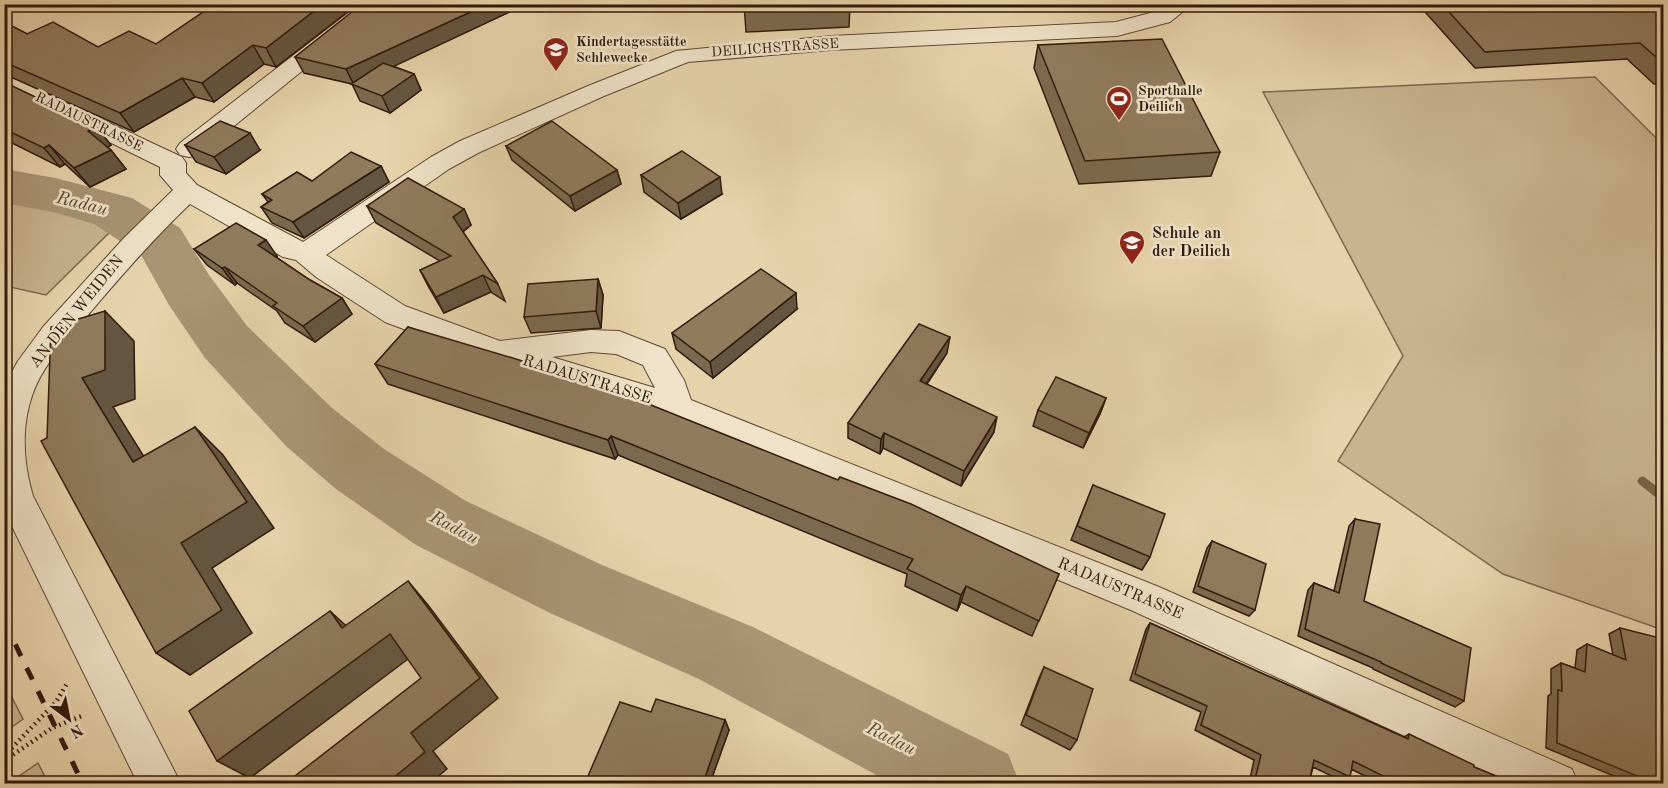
<svg xmlns="http://www.w3.org/2000/svg" width="1668" height="788" viewBox="0 0 1668 788" font-family="'Old Standard TT',serif">
	<rect width="100%" height="100%" fill="#e7d3ab"/>
	<filter id="stains"><feTurbulence type="fractalNoise" baseFrequency=".00333" numOctaves="4"/><feColorMatrix values="0 0 0 0 .2 0 0 0 0 .09 0 0 0 0 .02 0 0 0 .5 -.17"/></filter>
	<radialGradient id="worn" r=".72"><stop offset=".6" stop-color="#630" stop-opacity="0"/><stop offset="1" stop-color="#630" stop-opacity=".3"/></radialGradient>
	<g fill="#c8b48f" stroke="#7d684c" stroke-width="1.5">
		<polygon points="1595,77 1663,145 1663,630 1503,574 1338,461 1403,356 1263,92"/>
		<polygon points="4,197 41,204 113,229 46,295 5,286"/>
		<polygon points="4,682 23,719 5,732 4,732"/>
		<polygon points="38,763 48,783 5,783 5,774 9,783"/>
	</g>
	<g fill="none" stroke-linecap="round" stroke-linejoin="round">
		<polygon fill="#796449" fill-rule="evenodd" points="1643,476 1664,492 1664,504 1639,484 1637,481 1639,478"/>
		<polygon fill="#a99474" fill-rule="evenodd" points="4,169 55,178 132,198 180,228 209,275 247,326 332,408 384,449 466,501 602,565 753,627 1008,754 1020,784 893,784 699,679 550,613 416,545 336,489 286,446 205,358 169,305 141,255 94,224 53,212 4,203"/>
		<defs>
			<g id="minor">
				<polygon points="360,4 385,4 198,155 189,157 180,155 176,149 180,143"/>
				<path d="M 1167,4 L 1192,4 L 1170,22 L 1117,36 L 831,50 L 688,62 L 604,96 L 478,153 L 449,169 L 326,255 L 405,306 L 500,341 L 591,330 L 619,331 L 665,349 L 684,380 L 691,400 L 1159,587 L 1572,769 L 1578,784 L 1509,784 L 1133,611 L 669,418 L 486,360 L 385,322 L 316,277 L 296,260 L 283,257 L 190,204 C 154,238 121,276 88,315 C 68,339 44,363 33,393 C 21,426 23,462 33,496 L 181,784 L 138,784 L 4,510 L 4,386 L 18,361 L 43,327 L 123,239 L 173,190 L 160,175 L 160,167 L 4,90 L 4,74 L 182,157 L 186,163 L 186,173 L 197,185 L 303,242 L 431,157 L 460,141 L 588,86 L 676,51 L 831,36 L 1116,22 L 1154,12 ZM 591,352 L 616,354 L 643,365 L 655,388 L 552,357 Z"/>
			</g>
		</defs>
		<use href="#minor" stroke="#5f4931" stroke-width="2"/>
		<g stroke="#321b08" stroke-width="4.5" stroke-dasharray="1.5 4" stroke-linecap="butt">
			<polyline points="4,756 56,702 68,682"/>
			<polyline points="4,761 52,728 84,715"/>
		</g>
		<use href="#minor" fill="#efe2c8" fill-rule="evenodd"/>
		<polyline stroke="#321b08" stroke-width="5" stroke-dasharray="13 13" stroke-linecap="butt" points="4,621 83,784"/>
	</g>
	<g fill="#7c6a50" stroke="#321b08" stroke-width="1.5">
		<polygon points="215,4 349,4 351,9 276,67 264,64 214,102 195,97 134,132 4,74 4,22 27,34 98,47 156,44"/>
		<polygon points="396,4 517,4 518,8 393,66 414,74 421,90 390,113 360,101 352,84 304,73 295,57"/>
		<polygon points="744,4 850,4 849,27 746,32"/>
		<polygon points="1418,4 1664,4 1664,83 1654,84 1627,59 1475,68"/>
		<polygon points="1038,45 1220,152 1211,176 1079,184 1034,68"/>
		<polygon points="4,82 111,145 108,147 126,169 90,187 65,164 60,167 4,139"/>
		<polygon points="185,145 260,150 226,174 196,162"/>
		<polygon points="506,146 617,170 621,184 575,211 512,160"/>
		<polygon points="381,166 389,182 304,238 272,223 261,207 268,202 262,194 312,181"/>
		<polygon points="641,175 722,194 681,219 644,192"/>
		<polygon points="367,206 464,209 471,225 463,232 498,284 505,301 491,292 444,313 428,286 420,270 440,261 376,223"/>
		<polygon points="194,249 277,256 276,257 310,280 342,298 352,314 315,342 285,323 277,311 237,283 235,285 207,265"/>
		<polygon points="598,279 603,295 601,328 531,333 524,317"/>
		<polygon points="708,308 797,309 713,378 676,349 672,333"/>
		<polygon points="408,327 1059,574 1032,636 961,602 957,611 905,586 907,574 618,455 615,459 388,384 375,364"/>
		<polygon points="947,353 927,384 994,432 961,486 883,448 880,454 848,438 848,423"/>
		<polygon points="1106,398 1100,414 1083,448 1033,426 1038,410"/>
		<polygon points="1093,485 1150,557 1142,570 1071,540"/>
		<polygon points="1355,519 1364,601 1464,701 1455,707 1373,669 1373,668 1298,636 1308,590 1314,583 1334,591 1349,526"/>
		<polygon points="1212,541 1255,610 1249,616 1193,592 1207,548"/>
		<polygon points="1150,623 1404,737 1409,734 1474,767 1513,783 1379,783 1351,769 1350,777 1342,781 1313,767 1309,783 1249,783 1254,760 1195,730 1201,712 1130,680 1146,629"/>
		<polygon points="1620,628 1664,783 1631,783 1546,748 1548,696 1551,694 1551,669 1561,663 1575,668 1577,650 1587,644 1613,655 1609,634"/>
		<polygon points="1044,667 1077,740 1070,750 1021,725 1039,678"/>
		<polygon points="651,712 725,720 729,730 710,783 594,783 588,776"/>
	</g>
	<g fill="#655641" stroke="#321b08" stroke-width="1.5">
		<polygon points="323,4 349,4 351,9 276,67 266,48"/>
		<polygon points="488,4 517,4 518,8 354,85 346,69"/>
		<polygon points="253,45 264,64 214,102 202,83"/>
		<polygon points="414,74 421,90 390,113 382,96"/>
		<polygon points="182,78 195,97 134,132 120,113"/>
		<polygon points="96,126 111,145 103,150 88,131"/>
		<polygon points="250,133 260,150 226,174 214,157"/>
		<polygon points="49,145 65,164 60,167 44,148"/>
		<polygon points="111,150 126,169 90,187 74,168"/>
		<polygon points="381,166 389,182 304,238 293,222"/>
		<polygon points="617,170 621,184 575,211 570,196"/>
		<polygon points="720,177 722,194 681,219 678,203"/>
		<polygon points="464,209 471,225 460,233 453,217"/>
		<polygon points="266,240 277,256 269,262 258,245"/>
		<polygon points="225,267 237,283 235,285 222,268"/>
		<polygon points="483,275 491,292 444,313 436,297"/>
		<polygon points="598,279 603,295 601,328 596,311"/>
		<polygon points="796,293 797,309 713,378 710,362"/>
		<polygon points="342,298 352,314 315,342 303,326"/>
		<polygon points="105,311 134,341 135,399 113,407 164,489 133,462 82,378"/>
		<polygon points="950,337 947,353 918,396 920,381"/>
		<polygon points="1106,398 1100,414 1083,448 1089,433"/>
		<polygon points="997,417 994,432 961,486 964,471"/>
		<polygon points="195,427 223,455 274,528 212,568 252,633 190,675 156,653 181,543"/>
		<polygon points="884,433 883,448 880,454 881,439"/>
		<polygon points="611,436 618,455 615,459 608,440"/>
		<polygon points="408,581 428,605 498,698 433,751 447,769 430,783 387,783 411,733 480,678"/>
		<polygon points="966,586 961,602 957,611 961,595"/>
		<polygon points="330,611 354,633 342,628"/>
		<polygon points="390,634 412,656 250,778 217,761"/>
		<polygon points="725,720 729,730 710,783 703,783"/>
	</g>
	<g fill="#907b5d" stroke="#321b08" stroke-width="1.5">
		<polygon points="215,4 323,4 266,48 253,45 202,83 182,78 120,113 4,62 4,22 27,34 53,22 98,47 129,31 156,44"/>
		<polygon points="362,4 395,5 396,4 488,4 346,69 295,57"/>
		<polygon points="744,4 830,4 745,9"/>
		<polygon points="1442,4 1664,4 1664,64 1640,43 1485,52"/>
		<polygon points="1162,39 1220,152 1085,161 1038,45"/>
		<polygon points="383,63 414,74 382,96 351,84"/>
		<polygon points="4,82 96,126 88,131 111,150 74,168 49,145 44,148 4,129"/>
		<polygon points="220,121 250,133 214,157 185,145"/>
		<polygon points="552,121 617,170 570,196 506,146"/>
		<polygon points="682,151 720,177 678,203 641,175"/>
		<polygon points="351,152 381,166 293,222 261,207 272,200 262,194 297,172 312,181"/>
		<polygon points="408,178 464,209 453,217 498,284 483,275 436,297 420,270 451,256 367,206"/>
		<polygon points="236,223 266,240 258,245 310,280 342,298 303,326 273,306 277,303 225,267 222,268 194,249"/>
		<polygon points="761,269 796,293 710,362 672,333"/>
		<polygon points="598,279 596,311 524,317 528,284"/>
		<polygon points="105,311 105,370 82,378 133,462 195,427 247,502 181,543 222,610 156,653 41,441 47,438 51,327"/>
		<polygon points="919,324 950,337 920,381 997,417 964,471 884,433 881,439 848,423"/>
		<polygon points="408,327 516,359 621,393 838,480 840,477 911,504 1059,574 1039,621 966,586 961,595 907,569 913,559 611,436 608,440 375,364"/>
		<polygon points="1056,377 1106,398 1089,433 1038,410"/>
		<polygon points="1093,485 1165,514 1150,557 1077,526"/>
		<polygon points="1355,519 1380,524 1364,601 1471,648 1464,701 1381,663 1381,662 1305,629 1314,583 1339,593"/>
		<polygon points="1212,541 1266,564 1255,610 1198,586"/>
		<polygon points="408,581 480,678 411,733 425,752 387,783 286,783 421,678 390,634 217,761 189,711 330,611 342,628"/>
		<polygon points="1150,623 1408,739 1409,734 1474,765 1474,767 1513,783 1397,783 1353,761 1350,777 1314,760 1309,783 1254,783 1261,755 1201,725 1207,706 1135,674"/>
		<polygon points="1620,628 1664,639 1664,783 1654,783 1557,743 1558,690 1562,691 1561,663 1585,672 1587,644 1626,660"/>
		<polygon points="1044,667 1093,689 1077,740 1026,715"/>
		<polygon points="656,699 725,720 703,783 612,783 588,776 620,702 651,712"/>
	</g>
	<defs>
		<symbol id="school-pin" viewBox="-11 -11 22 30"><path d="M0 17L-7.5 6A9.5 9.5 0 1 1 7.5 6Z" fill="#8f2418" stroke="#efe2c8"/><path d="M0-5L7-2L0 1L-7-2ZM-4 1L0 2.5L4 1V4Q0 6-4 4Z" fill="#fff"/></symbol>
		<symbol id="stadium-pin" viewBox="-11 -11 22 30"><path d="M0 17L-7.5 6A9.5 9.5 0 1 1 7.5 6Z" fill="#8f2418" stroke="#efe2c8"/><path d="M0-5a6.5 5 0 1 0 0 10a6.5 5 0 1 0 0-10ZM-3.5-1.8h7v3.6h-7Z" fill="#fff"/></symbol>
	</defs>
	<g fill-rule="evenodd">
		<use href="#school-pin" x="541" y="35" width="30" height="40"/>
		<use href="#stadium-pin" x="1104" y="84" width="30" height="40"/>
		<use href="#school-pin" x="1117" y="228" width="30" height="40"/>
	</g>
	<g text-anchor="middle" dominant-baseline="central" stroke-width="5" stroke-linejoin="round" paint-order="stroke">
		<g font-size="14" font-weight="bold" fill="#321b08" stroke="#efe2c8" text-anchor="start">
			<text x="576" y="42">Kindertagesstätte<tspan x="576" dy="16">Schlewecke</tspan></text>
			<text x="1138" y="91">Sporthalle<tspan x="1138" dy="16">Deilich</tspan></text>
		</g>
		<g font-size="14" fill="#321b08" stroke="#efe2c8">
			<text transform="translate(775 48) rotate(-4)">DEILICHSTRASSE</text>
			<text transform="translate(89 122) rotate(26)">RADAUSTRASSE</text>
		</g>
		<g font-size="16" font-weight="bold" fill="#321b08" stroke="#efe2c8" text-anchor="start">
			<text x="1152" y="234">Schule an<tspan x="1152" dy="18">der Deilich</tspan></text>
		</g>
		<g font-size="16" fill="#321b08" stroke="#efe2c8">
			<text transform="translate(77 312) rotate(-51)">AN DEN WEIDEN</text>
			<text transform="translate(587 380) rotate(17)">RADAUSTRASSE</text>
			<text transform="translate(1120 589) rotate(23)">RADAUSTRASSE</text>
		</g>
		<g font-size="18" font-style="italic" fill="#5c452e" stroke="#efe2c8">
			<text transform="translate(82 204) rotate(14)">Radau</text>
			<text transform="translate(454 528) rotate(28)">Radau</text>
			<text transform="translate(891 739) rotate(27)">Radau</text>
		</g>
	</g>
	<rect width="1668" height="788" fill="none" stroke="#e7d3ab" stroke-width="24"/>
	<rect x="6" y="6" width="1656" height="776" fill="none" stroke="#321b08" stroke-width="3"/>
	<rect x="12" y="12" width="1644" height="764" fill="none" stroke="#321b08" stroke-width="1.5"/>
	<g transform="translate(69 719) rotate(148)" stroke="#efe2c8" stroke-width="4.5" paint-order="stroke">
	<path d="M0-4.5L10 22L0 15L-10 22Z" fill="#321b08"/>
	<text y="-9" font-size="16" font-weight="bold" text-anchor="middle" fill="#321b08">N</text>
	</g>
	<rect width="100%" height="100%" filter="url(#stains)"/>
	<rect width="100%" height="100%" fill="url(#worn)"/>
</svg>
